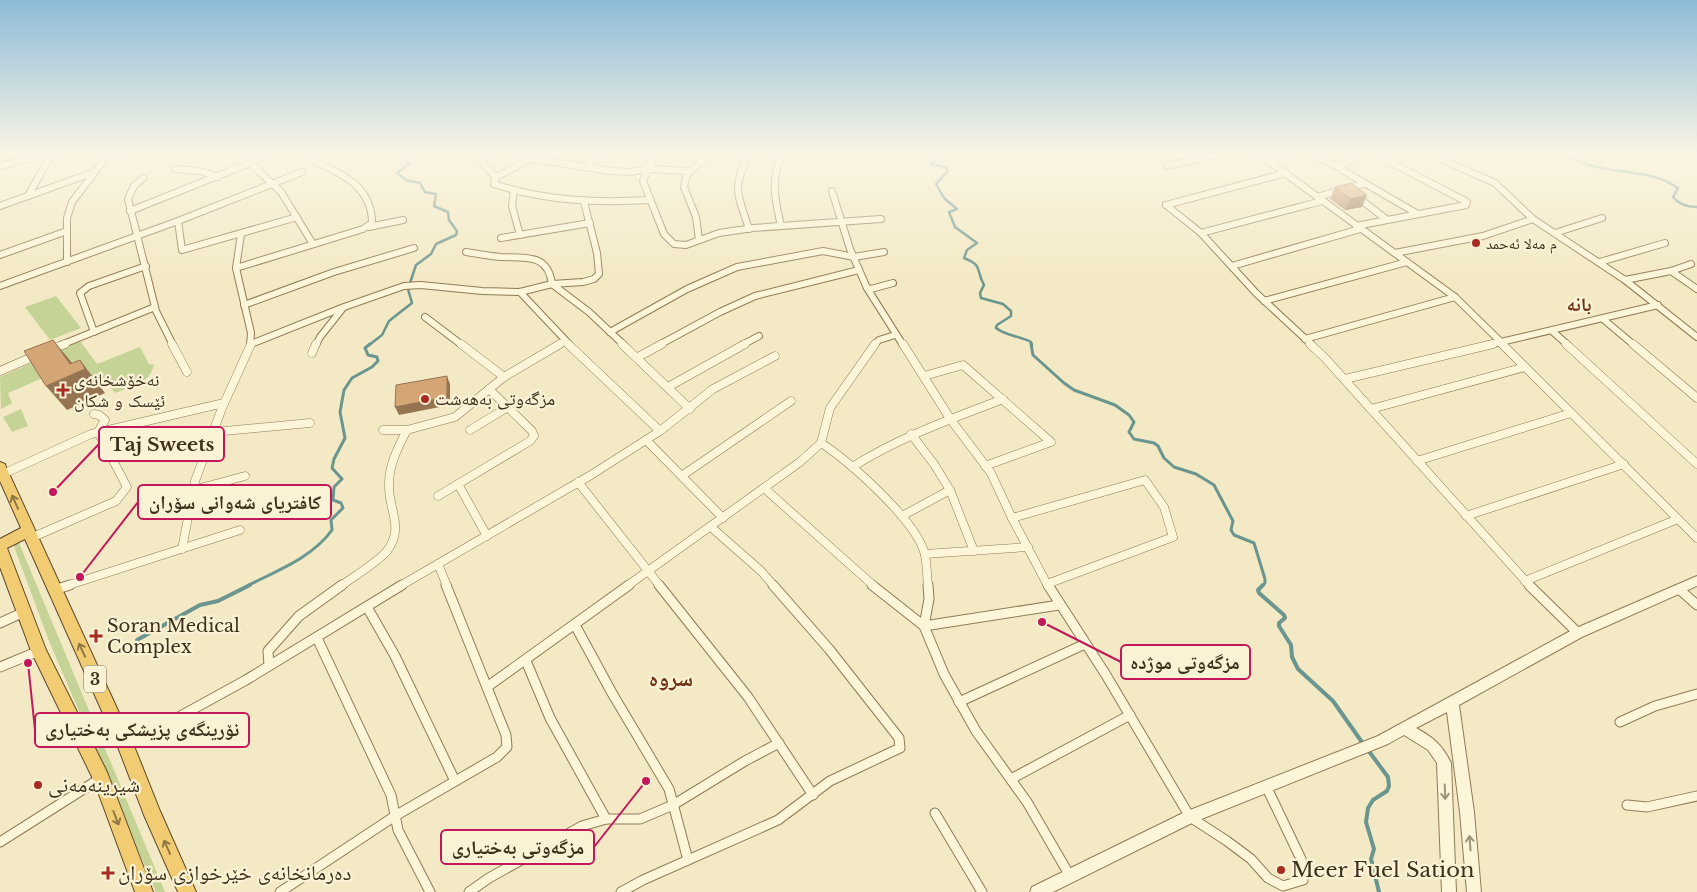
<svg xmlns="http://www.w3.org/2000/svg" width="1697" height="892" viewBox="0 0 1697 892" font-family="'Libre Baskerville','Noto Naskh Arabic',serif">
	<rect width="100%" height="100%" fill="#f3e9c4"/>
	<g fill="#c6d396">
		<polygon points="56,296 81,328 50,340 25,307"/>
		<path d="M 80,341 L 97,364 L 140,347 L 149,364 L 154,365 C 149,384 133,386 115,393 L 105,381 L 95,383 L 79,362 L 71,362 L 45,377 L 8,393 L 12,403 L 1,409 L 0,377 Z"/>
		<polygon points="21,409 28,426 12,432 3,417"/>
		<polygon points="16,543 19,543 165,892 156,892 49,641 16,552 14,545"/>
	</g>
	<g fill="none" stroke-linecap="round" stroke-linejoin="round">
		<g stroke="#6b958f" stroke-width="2.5">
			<path d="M 940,155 L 931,164 L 945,167 L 948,171 L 936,184 L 944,198 L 957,209 L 949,212 L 955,227 L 977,243 L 967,250 L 964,258 C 984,266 975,269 984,285 L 980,293 L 981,298 L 1003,304 L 1011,311 L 1011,316 L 997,325 L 996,328 C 1006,336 1020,336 1031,342 L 1032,345"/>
			<path d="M 1568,155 C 1602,178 1646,165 1678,188 L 1673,197 C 1679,205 1687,207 1697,207"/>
			<polyline points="369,345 382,335 389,321 412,303 408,289 416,265 431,254 436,244 456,235 457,231 449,220 448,212 434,206 436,194 425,192 420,183 406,180 397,173 409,164 406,161 406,155"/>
		</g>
		<g stroke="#6b958f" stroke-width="3">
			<polyline points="1031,344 1033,355 1064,383 1074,390 1115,405 1129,415 1134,422 1129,432 1134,439 1154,443 1158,446 1164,458 1174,467 1196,474 1214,485 1233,521 1231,530 1234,535 1254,543 1265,579 1265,583 1262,586"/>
			<path d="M 247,586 C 276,571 312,558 332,530 L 331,520 L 343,508 L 341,503 L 333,500 L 334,487 L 342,479 L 332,468 L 334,459 L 345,438 L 340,412 L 344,390 L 352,378 L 372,367 L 378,361 L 377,357 L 368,355 L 365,348 L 370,344"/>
		</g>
		<g stroke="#6b958f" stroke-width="4">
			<polyline points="1263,585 1258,590 1259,593 1284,615 1285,618 1279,623 1279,626 1291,645 1292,657 1298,669 1333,701 1364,745"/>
			<polyline points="137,640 200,605 218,601 250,585"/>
			<polyline points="1368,750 1388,777 1389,786 1387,791 1373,800 1368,808 1366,822 1374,849 1371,859 1379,892"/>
		</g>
		<defs>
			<g id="minor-far2">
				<polyline points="480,155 486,167 496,177"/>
				<path d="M 538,155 L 496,177 L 494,184 C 545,201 597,203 650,200"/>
				<polyline points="654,155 643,181 664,234 674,244 686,245 719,233 753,228 881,219"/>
				<path d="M 749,155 C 731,188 738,195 749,229"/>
				<polyline points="1260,155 1455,297 1504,345"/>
				<polyline points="1312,155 1341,168"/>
				<polyline points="1360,155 1342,165 1342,170 1416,213"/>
				<polyline points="1432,155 1495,183 1533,219 1625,280 1697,337"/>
				<polyline points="534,159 611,171 630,172 647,169 690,171"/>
				<polyline points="1270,162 1283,155"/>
				<polyline points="250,163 281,192 313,244"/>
				<polyline points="0,166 42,155"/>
				<polyline points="1167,166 1216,155"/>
				<polyline points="586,167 598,155"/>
				<polyline points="175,169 200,171 218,177"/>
				<polyline points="143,178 134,186 128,199 156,311 173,345"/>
				<polyline points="514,190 512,206 520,235"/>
				<polyline points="832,191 850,249 867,288 871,289 893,283"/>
				<polyline points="28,196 51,155"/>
				<polyline points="1356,196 1386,219"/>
				<polyline points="1317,197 1363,184"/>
				<polyline points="1166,205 1201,233 1256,293 1312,345"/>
				<polyline points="1166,205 1286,173"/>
				<polyline points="0,206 92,173"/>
				<polyline points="130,211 270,155"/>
				<polyline points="178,221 182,250 297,217"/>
				<path d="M 781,226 C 775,200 770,179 782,155"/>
				<polyline points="1356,226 1466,205 1467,202 1377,155"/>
				<polyline points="369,227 403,220"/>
				<polyline points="1201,233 1322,201"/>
				<polyline points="1555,233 1602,218"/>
				<polyline points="241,234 236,268 251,333 250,345"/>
				<polyline points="501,238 590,223"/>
				<polyline points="699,240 696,217 684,187 686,177 690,171 710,155"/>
				<path d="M 466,252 C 478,254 489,256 501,257 C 525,258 548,253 552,284 L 589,312 L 624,345"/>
				<polyline points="1395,253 1483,236 1533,219"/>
				<polyline points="0,255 67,231"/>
				<polyline points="67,262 67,218 72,202 108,155"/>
				<polyline points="1600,262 1665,243"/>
				<polyline points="1232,266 1360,229"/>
				<path d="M 236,268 L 363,229 L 372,223 C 372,182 334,171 303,155"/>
				<polyline points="1671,271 1697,289"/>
				<polyline points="1625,280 1671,271 1691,264"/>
				<polyline points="0,286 178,221 302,172"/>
				<polyline points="867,288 903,345"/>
				<polyline points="520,292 570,345"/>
				<polyline points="1264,301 1407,262"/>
				<polyline points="244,305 334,272 414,248"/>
				<polyline points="425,317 462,345"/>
				<polyline points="1603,319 1634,345"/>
				<polyline points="1552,331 1568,345"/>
				<polyline points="94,332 80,293 89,286 146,266"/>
				<polyline points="610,332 687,289 737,267 823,251 854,257 884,252"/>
				<polyline points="1305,339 1455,297"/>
				<polyline points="251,344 344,307 404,286 421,285 482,291 520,292 552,284 583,282 594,279 599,274 597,253 584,202"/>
				<polyline points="61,345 155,307"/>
				<polyline points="316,345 320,337 343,308"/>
				<polyline points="558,345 565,341"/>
				<polyline points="659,345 720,312 755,296 859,270"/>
				<polyline points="742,345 759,336"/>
				<polyline points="874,345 879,340 895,335"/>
				<polyline points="1488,345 1658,305"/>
			</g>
			<g id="minor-far1">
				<polyline points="172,344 187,372"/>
				<polyline points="461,344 504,377"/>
				<polyline points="568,344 660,431"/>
				<polyline points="622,344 690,409"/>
				<polyline points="903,344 951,420 991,473 1012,518 1048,586"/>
				<polyline points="1310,344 1325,358 1530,586"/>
				<polyline points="1502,344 1697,538"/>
				<polyline points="1566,344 1697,464"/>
				<polyline points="1633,344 1697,398"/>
				<polyline points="50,350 65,344"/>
				<polyline points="312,353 316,344"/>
				<polyline points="638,357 662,344"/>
				<polyline points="0,371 37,355"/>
				<polyline points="924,376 963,365 1051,442 985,466"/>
				<polyline points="1345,379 1493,344"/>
				<polyline points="668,387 745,344"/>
				<polyline points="1371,409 1525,367"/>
				<polyline points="383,430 407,430 455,417 504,377 560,344"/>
				<polyline points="470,430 508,407"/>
				<polyline points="214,432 310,423"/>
				<polyline points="911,434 934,464 950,490 974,551"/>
				<polyline points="646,440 723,518"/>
				<path d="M 821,443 C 850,462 918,522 925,555 C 927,565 927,576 928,586"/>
				<polyline points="1417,461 1571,413"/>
				<path d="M 852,467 C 902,436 949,420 1003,399"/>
				<polyline points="3,474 91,434 224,403"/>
				<polyline points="683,475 791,401"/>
				<polyline points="578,482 660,586"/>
				<polyline points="458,484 487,536"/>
				<polyline points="764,488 874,586"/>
				<polyline points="193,490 245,476"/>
				<polyline points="438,496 530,441 534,436 532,431 489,389"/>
				<polyline points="902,516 950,490"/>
				<polyline points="1466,516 1624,464"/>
				<polyline points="1012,518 1145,480 1164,507 1173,537 1047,584"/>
				<polyline points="711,527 761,571 774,586"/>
				<polyline points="31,538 116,501 127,487 98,432 105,420 99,415 94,414"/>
				<polyline points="182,549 195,481 222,408 251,344"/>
				<polyline points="925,554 1028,547"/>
				<polyline points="438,564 447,586"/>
				<polyline points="1525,581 1678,519"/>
				<polyline points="66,586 240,530"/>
				<path d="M 341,586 C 353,577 378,562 387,551 C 405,527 388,510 389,484 C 389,465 398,447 407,430"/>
				<polyline points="400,586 591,475 660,431 713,389 775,356"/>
				<polyline points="627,586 800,462 821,443 830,408 875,344"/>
			</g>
			<g id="minor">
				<polyline points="659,585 748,697 813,795"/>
				<polyline points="872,585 924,626 1059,605"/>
				<polyline points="928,585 929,599 924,626 944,674 976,731 1027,802 1070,876"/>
				<polyline points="1048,585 1106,675 1190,817 1227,841 1251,859 1268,878 1283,886 1303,880 1301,859 1266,786"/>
				<polyline points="1529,585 1578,633"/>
				<polyline points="1679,589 1697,605"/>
				<polyline points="54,590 70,585"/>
				<polyline points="367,607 395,656 455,781"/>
				<polyline points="0,623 24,612"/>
				<polyline points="575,625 612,693 669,789 688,860"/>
				<polyline points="317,638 391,795 398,830 430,892"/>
				<polyline points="526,661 550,718 606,819"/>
				<polyline points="269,666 268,651 299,616 342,585"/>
				<polyline points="0,667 39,651"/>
				<polyline points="487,687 629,585"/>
				<polyline points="959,702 1085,644"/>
				<polyline points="1620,722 1655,706 1697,694"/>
				<polyline points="126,746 246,680 402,585"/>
				<polyline points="1011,779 1130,715"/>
				<polyline points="1627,805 1647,807 1697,796"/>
				<polyline points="935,813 982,892"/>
				<polyline points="0,842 101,778"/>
				<polyline points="280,892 395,816 497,757 507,747 506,735 446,585"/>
				<polyline points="469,892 489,878 582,826 606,819 640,819 673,805 745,761 779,743"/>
				<polyline points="621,892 643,880 778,820 830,781 900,748 899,738 829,649 773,585"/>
			</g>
			<path id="tertiary" d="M 1697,576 L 1697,586 L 1582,637 L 1459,705 L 1474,812 L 1481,892 L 1467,892 L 1460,812 L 1447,712 L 1416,728 C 1433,737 1443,746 1451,763 L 1456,892 L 1442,892 L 1437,763 L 1428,750 L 1404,735 L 1388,744 L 1194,822 L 1053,892 L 1030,892 L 1032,887 L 1185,812 L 1378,736 L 1574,629 Z"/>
			<polygon id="trunk" points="0,462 5,464 6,467 132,741 160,811 196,892 178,892 144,815 118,747 25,539 7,548 46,650 107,772 153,892 135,892 94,781 31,651 0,567 0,539 21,528 0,481"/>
		</defs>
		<use href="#minor-far2" stroke="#907b57" stroke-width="8"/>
		<use href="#minor-far1" stroke="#907b57" stroke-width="9"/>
		<use href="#minor" stroke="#907b57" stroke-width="11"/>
		<use href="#tertiary" stroke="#907b57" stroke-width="2"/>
		<use href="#trunk" stroke="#5e482c" stroke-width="2"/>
		<use href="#minor-far2" stroke="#fcf5d8" stroke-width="6"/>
		<use href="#minor-far1" stroke="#fcf5d8" stroke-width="8"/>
		<use href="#minor" stroke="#fcf5d8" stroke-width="9"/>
		<use href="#tertiary" fill="#fcf5d8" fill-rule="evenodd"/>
		<use href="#trunk" fill="#f2cc72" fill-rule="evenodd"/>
	</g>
	<polygon fill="#b78f65" points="1335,187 1362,207 1345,210 1330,199"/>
	<g fill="#957452">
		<polygon points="1367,195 1362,207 1345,210 1350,199"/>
		<polygon points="53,340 73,364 80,360 105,393 67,410 46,386 70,364"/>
		<polygon points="447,376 450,384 450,405 399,415 395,407"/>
	</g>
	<g fill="#d5a675" stroke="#957452">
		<polygon points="1351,183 1367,195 1350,199 1335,187"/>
		<polygon points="53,340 70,364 80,360 85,369 46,386 24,351"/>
		<polygon points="447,376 447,397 395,407 396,385"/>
	</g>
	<defs><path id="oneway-shaft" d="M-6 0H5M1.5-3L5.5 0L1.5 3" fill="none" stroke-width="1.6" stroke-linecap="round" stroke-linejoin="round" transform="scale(1.25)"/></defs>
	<g stroke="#8f7643">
		<use href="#oneway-shaft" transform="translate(15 502) rotate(-114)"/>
		<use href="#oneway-shaft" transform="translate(82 650) rotate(-115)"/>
		<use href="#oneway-shaft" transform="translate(116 818) rotate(69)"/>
		<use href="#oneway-shaft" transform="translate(167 847) rotate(-114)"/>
	</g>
	<g stroke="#9d927a">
		<use href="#oneway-shaft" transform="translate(1445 792) rotate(88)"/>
		<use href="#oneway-shaft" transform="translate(1470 843) rotate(-94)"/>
	</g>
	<linearGradient id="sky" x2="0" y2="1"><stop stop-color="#8dbbd8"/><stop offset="0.55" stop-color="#faf5e4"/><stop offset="1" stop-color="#faf5e4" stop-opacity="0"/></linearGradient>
	<rect width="1697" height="280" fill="url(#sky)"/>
	<g fill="#a62b20" stroke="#f9f2d4" stroke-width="2">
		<circle cx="1476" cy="243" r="5"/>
		<path d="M60.5 382.5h5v5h5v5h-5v5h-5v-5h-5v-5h5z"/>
		<circle cx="425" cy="399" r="5"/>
		<path d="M93.5 628.5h5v5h5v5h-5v5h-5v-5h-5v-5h5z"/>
		<circle cx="38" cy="785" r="5"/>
		<circle cx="1281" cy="870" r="5"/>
		<path d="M105.5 865.5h5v5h5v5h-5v5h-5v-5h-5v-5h5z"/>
	</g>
	<g text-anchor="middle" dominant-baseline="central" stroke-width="4.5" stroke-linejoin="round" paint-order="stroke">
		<g font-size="15" fill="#3e301d" stroke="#f9f2d4" text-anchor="start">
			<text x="1486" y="243">م مەلا ئەحمد</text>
		</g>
		<rect fill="#f9f2d4" stroke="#766a54" stroke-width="1" x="84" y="665.5" width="22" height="27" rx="4"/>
		<g font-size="16" font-weight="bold" fill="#3e301d">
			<text x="95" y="679">3</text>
		</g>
		<g font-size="18" fill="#3e301d" stroke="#f9f2d4" text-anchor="start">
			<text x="74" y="380">نەخۆشخانەی<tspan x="74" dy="21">ئێسک و شکان</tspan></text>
			<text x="435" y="399">مزگەوتی بەهەشت</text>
			<text x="107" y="626">Soran Medical<tspan x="107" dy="21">Complex</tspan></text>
		</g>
		<g font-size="19" font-weight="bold" fill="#703217" stroke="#f9f2d4">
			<text x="1579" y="304">بانە</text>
		</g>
		<g font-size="21" fill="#3e301d" stroke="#f9f2d4" text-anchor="start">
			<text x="48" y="785">شیرینەمەنی</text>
			<text x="1291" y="870">Meer Fuel Sation</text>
			<text x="118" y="873">دەرمانخانەی خێرخوازی سۆران</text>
		</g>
		<g font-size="22" font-weight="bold" fill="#703217" stroke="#f9f2d4">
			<text x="671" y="678">سروە</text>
		</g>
	</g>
	<path fill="none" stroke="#c2185b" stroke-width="2" d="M53 492L99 444M80 577L138 502M1042 622L1121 662M28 663L35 730M646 781L594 847"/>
	<g fill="#c2185b" stroke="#f9f2d4" stroke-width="2">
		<circle cx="53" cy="492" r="5"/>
		<circle cx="80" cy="577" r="5"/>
		<circle cx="1042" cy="622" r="5"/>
		<circle cx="28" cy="663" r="5"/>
		<circle cx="646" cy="781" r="5"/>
	</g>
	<g fill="#f9f2d4" stroke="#c2185b" stroke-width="2">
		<rect x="99" y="427" width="125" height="34" rx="5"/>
		<rect x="138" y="485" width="193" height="34" rx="5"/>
		<rect x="1121" y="645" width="129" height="34" rx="5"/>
		<rect x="35" y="713" width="214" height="34" rx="5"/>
		<rect x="441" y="830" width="153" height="34" rx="5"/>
	</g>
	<g font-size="19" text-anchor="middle" font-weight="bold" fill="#3e301d">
		<text x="162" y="451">Taj Sweets</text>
		<text x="235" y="509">کافتریای شەوانی سۆران</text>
		<text x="1185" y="669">مزگەوتی موژدە</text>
		<text x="142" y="736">نۆرینگەی پزیشکی بەختیاری</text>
		<text x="518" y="854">مزگەوتی بەختیاری</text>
	</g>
</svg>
